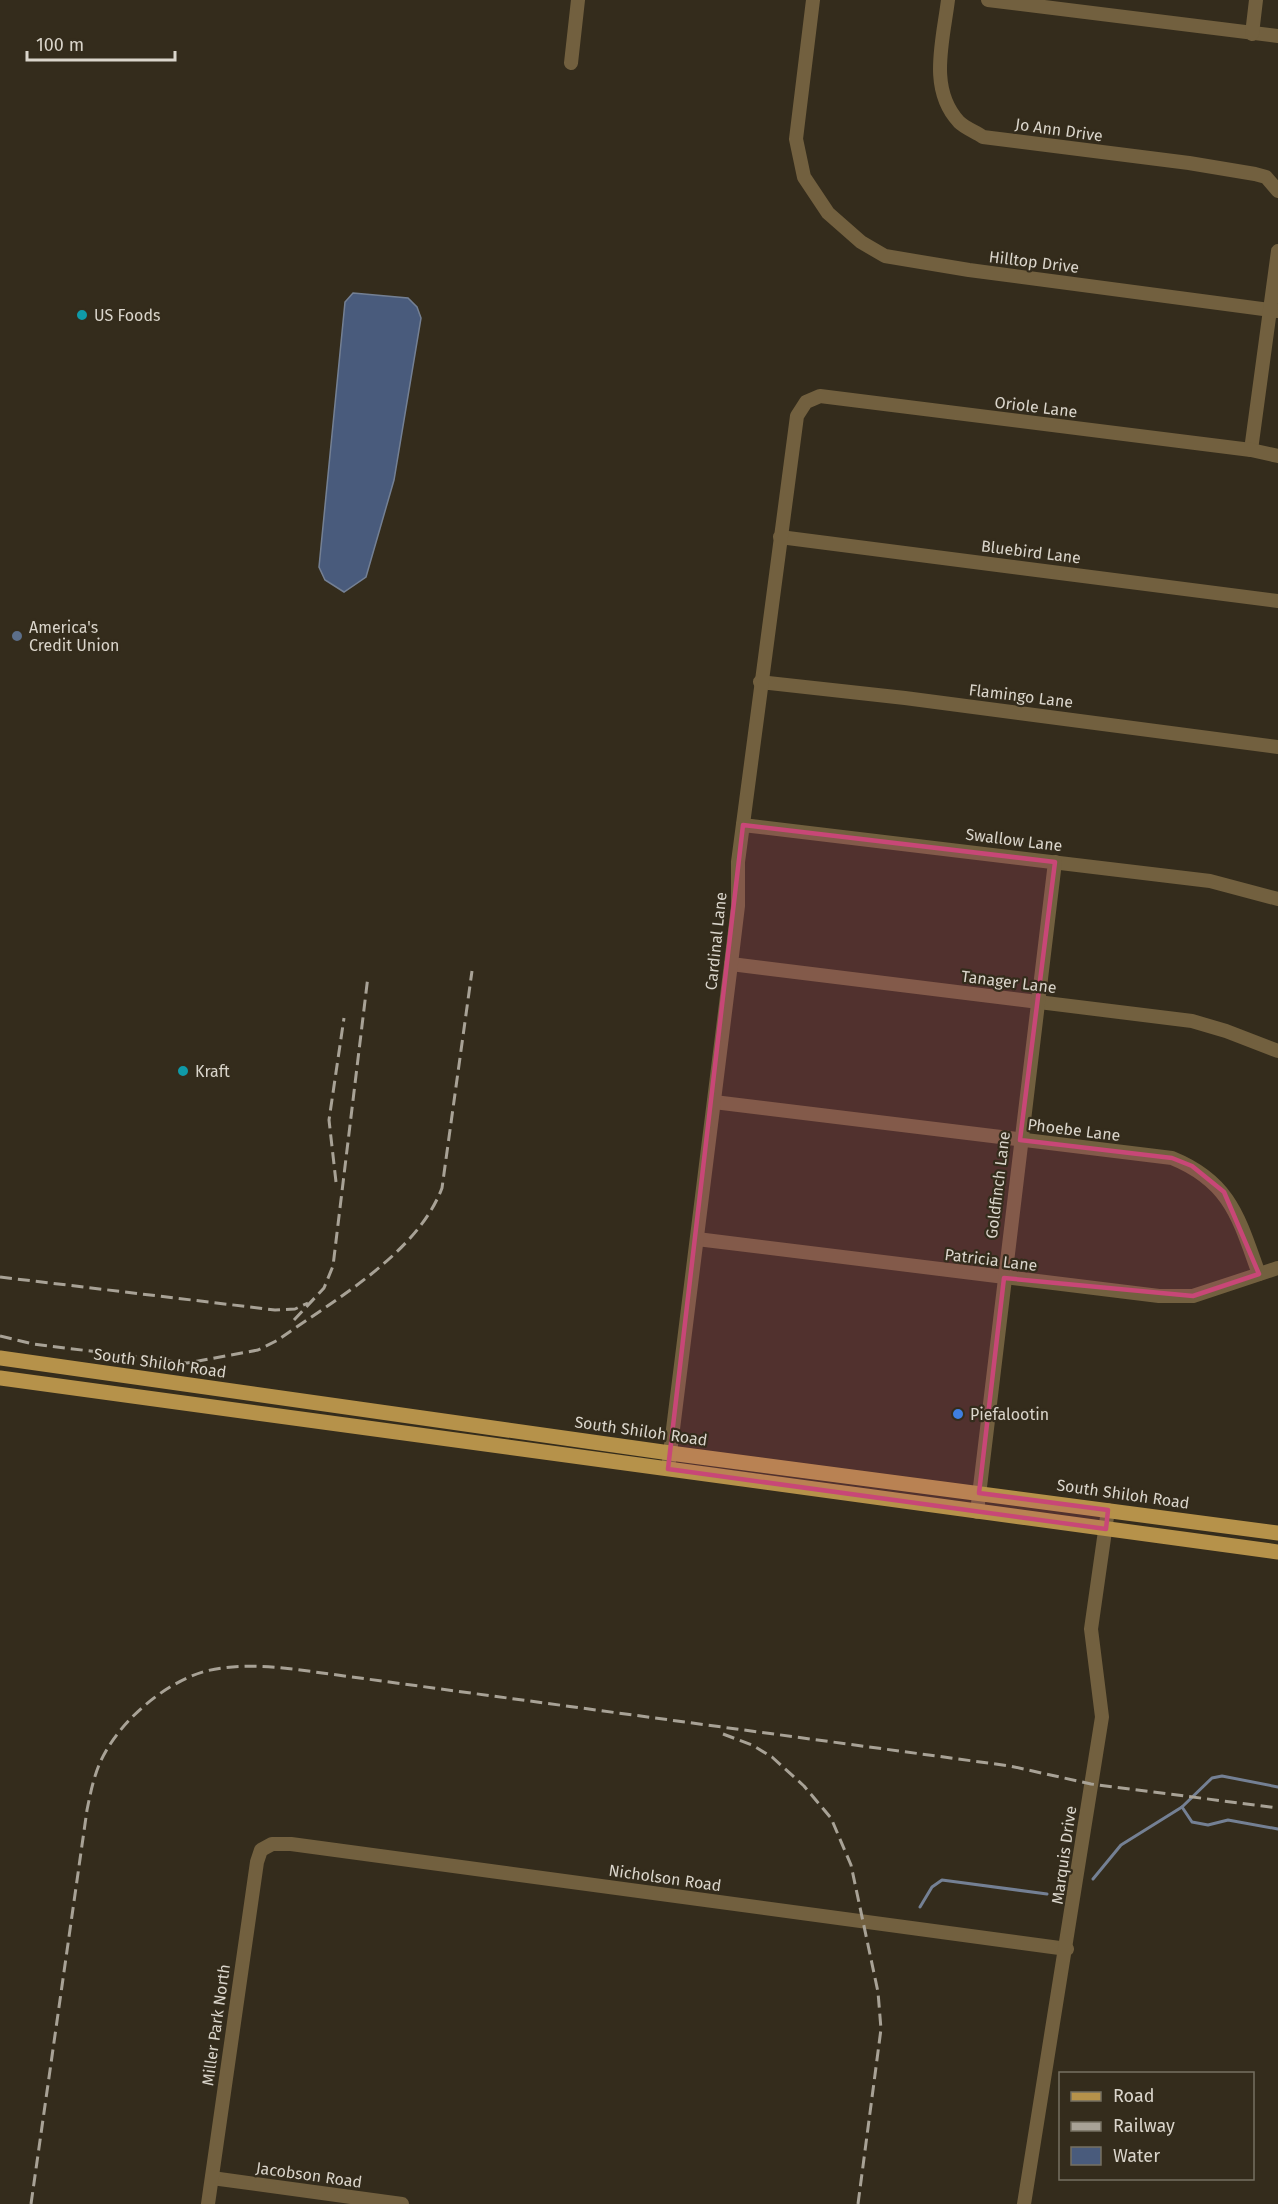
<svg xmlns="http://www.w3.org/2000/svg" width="1278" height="2204" viewBox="0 0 1278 2204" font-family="'Fira Sans',sans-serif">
	<rect width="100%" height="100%" fill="#342c1c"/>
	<polygon fill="#495b7c" stroke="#748094" stroke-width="1.5" points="353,293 408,298 417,307 421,318 394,480 366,577 344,592 325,580 319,567 345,302"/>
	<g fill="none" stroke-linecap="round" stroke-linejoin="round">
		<g stroke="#748094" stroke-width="3">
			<polyline points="1182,1807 1192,1822 1208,1825 1228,1820 1278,1829"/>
			<polyline points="1093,1879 1121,1845 1182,1807 1212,1778 1222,1776 1278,1787"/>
			<polyline points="920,1907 932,1887 942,1880 1047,1894"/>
		</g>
		<g stroke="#72603f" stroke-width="14">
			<polyline points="813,0 796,139 804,177 828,213 861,242 885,256 969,270 1278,311"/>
			<path d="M 948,0 C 943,41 928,89 959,122 C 965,128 976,132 983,137 L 1189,163 L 1255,174 L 1266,177 L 1278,191"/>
			<polyline points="988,0 1278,36"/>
			<polyline points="1252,34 1256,0"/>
			<polyline points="571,63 578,0"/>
			<polyline points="1251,450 1278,251"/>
			<polyline points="780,537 1278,601"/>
			<polyline points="760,682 905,698 1278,747"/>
			<polyline points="743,825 1210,881 1278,899"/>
			<polyline points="731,964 1192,1021 1226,1031 1278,1051"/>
			<path d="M 714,1102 L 1172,1158 C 1231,1182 1239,1219 1259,1274"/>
			<polyline points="697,1239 1159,1296 1193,1296 1278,1268"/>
			<polyline points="668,1469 731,964 738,906 738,862 797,416 806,402 820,396 1251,450 1278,456"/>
			<polyline points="977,1512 1055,862"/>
			<polyline points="212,2178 402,2204"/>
			<polyline points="208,2204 257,1862 261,1850 272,1844 291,1844 1067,1949"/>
			<polyline points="1024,2204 1102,1717 1091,1629 1108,1510"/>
		</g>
		<g stroke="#b6924a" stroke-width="15">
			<polyline points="0,1358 670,1453 1278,1533"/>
			<polyline points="0,1378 1278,1552"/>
		</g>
		<g stroke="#a8a296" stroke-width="3" stroke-dasharray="12 6" stroke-linecap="butt">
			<polyline points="336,1182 329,1120 344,1018"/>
			<polyline points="0,1277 275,1310 295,1309 308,1303"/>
			<polyline points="294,1320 324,1288 333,1266 368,976"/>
			<path d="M 0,1336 L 33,1344 L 187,1363 L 258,1350 L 278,1340 C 334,1300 417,1254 442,1188 L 472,971"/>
			<polyline points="723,1734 752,1745 772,1757 804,1786 831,1818 851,1865 878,1992 881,2029 858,2204"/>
			<path d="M 31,2204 L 87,1810 C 90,1795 93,1780 99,1765 C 116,1724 163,1683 206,1671 C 235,1664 264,1666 293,1669 L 1010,1766 L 1091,1784 L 1278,1808"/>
		</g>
	</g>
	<path fill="#c84777" fill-opacity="0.2" stroke="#c84777" stroke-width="4.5" stroke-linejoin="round" d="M 743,825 L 1055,862 L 1020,1140 L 1172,1158 L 1192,1166 L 1224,1192 L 1259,1274 L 1193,1296 L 1004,1278 L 979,1493 L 1108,1510 L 1106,1529 L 668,1469 Z"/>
	<g fill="#0f9aa8" stroke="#342c1c" stroke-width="2">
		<circle cx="82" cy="315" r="6"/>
		<circle cx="183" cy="1071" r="6"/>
	</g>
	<circle fill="#5c6f8a" stroke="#342c1c" stroke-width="2" cx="17" cy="636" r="6"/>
	<circle fill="#3f7fe0" stroke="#342c1c" stroke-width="2" cx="958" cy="1414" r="6"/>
	<g text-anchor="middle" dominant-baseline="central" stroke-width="4.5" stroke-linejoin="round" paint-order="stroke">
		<g font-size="16" fill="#dad5cb" stroke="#342c1c">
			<text transform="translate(1059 130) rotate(8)">Jo Ann Drive</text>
			<text transform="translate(1034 262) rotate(7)">Hilltop Drive</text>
			<text transform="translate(1036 407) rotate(7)">Oriole Lane</text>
			<text transform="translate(1031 552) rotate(7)">Bluebird Lane</text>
			<text transform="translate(1021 696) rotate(7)">Flamingo Lane</text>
			<text transform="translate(1014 840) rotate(7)">Swallow Lane</text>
			<text transform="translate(716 941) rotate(-84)">Cardinal Lane</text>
			<text transform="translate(1009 982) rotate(7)">Tanager Lane</text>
			<text transform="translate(1074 1130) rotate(7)">Phoebe Lane</text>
			<text transform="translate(998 1185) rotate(-83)">Goldfinch Lane</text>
			<text transform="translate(991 1260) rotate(7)">Patricia Lane</text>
			<text transform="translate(160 1363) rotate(8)">South Shiloh Road</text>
			<text transform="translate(641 1431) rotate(8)">South Shiloh Road</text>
			<text transform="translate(1123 1494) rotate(8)">South Shiloh Road</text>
			<text transform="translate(1064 1855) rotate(-82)">Marquis Drive</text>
			<text transform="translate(665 1878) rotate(8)">Nicholson Road</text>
			<text transform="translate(216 2025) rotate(-82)">Miller Park North</text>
			<text transform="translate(309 2175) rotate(8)">Jacobson Road</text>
		</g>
		<g font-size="16" fill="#dad5cb" stroke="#342c1c" text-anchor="start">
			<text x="94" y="315">US Foods</text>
			<text x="29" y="627">America's<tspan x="29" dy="18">Credit Union</tspan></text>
			<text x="195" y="1071">Kraft</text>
			<text x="970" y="1414">Piefalootin</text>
		</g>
	</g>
	<rect x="1059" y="2072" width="195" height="108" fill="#342c1c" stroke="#767062" stroke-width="1.5"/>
	<rect x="1071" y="2092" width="30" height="9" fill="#b6924a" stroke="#767062" stroke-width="1.5"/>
	<text x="1113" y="2102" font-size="18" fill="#dad5cb">Road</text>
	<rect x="1071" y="2122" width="30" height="9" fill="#a8a296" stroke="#767062" stroke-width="1.5"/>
	<text x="1113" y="2132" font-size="18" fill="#dad5cb">Railway</text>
	<rect x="1071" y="2147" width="30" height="18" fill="#495b7c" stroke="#767062" stroke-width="1.5"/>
	<text x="1113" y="2162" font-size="18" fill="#dad5cb">Water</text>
	<path d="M27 51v9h148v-9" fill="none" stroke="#dad5cb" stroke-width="3"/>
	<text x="36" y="51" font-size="18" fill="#dad5cb" stroke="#342c1c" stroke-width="4.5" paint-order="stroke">100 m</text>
</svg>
